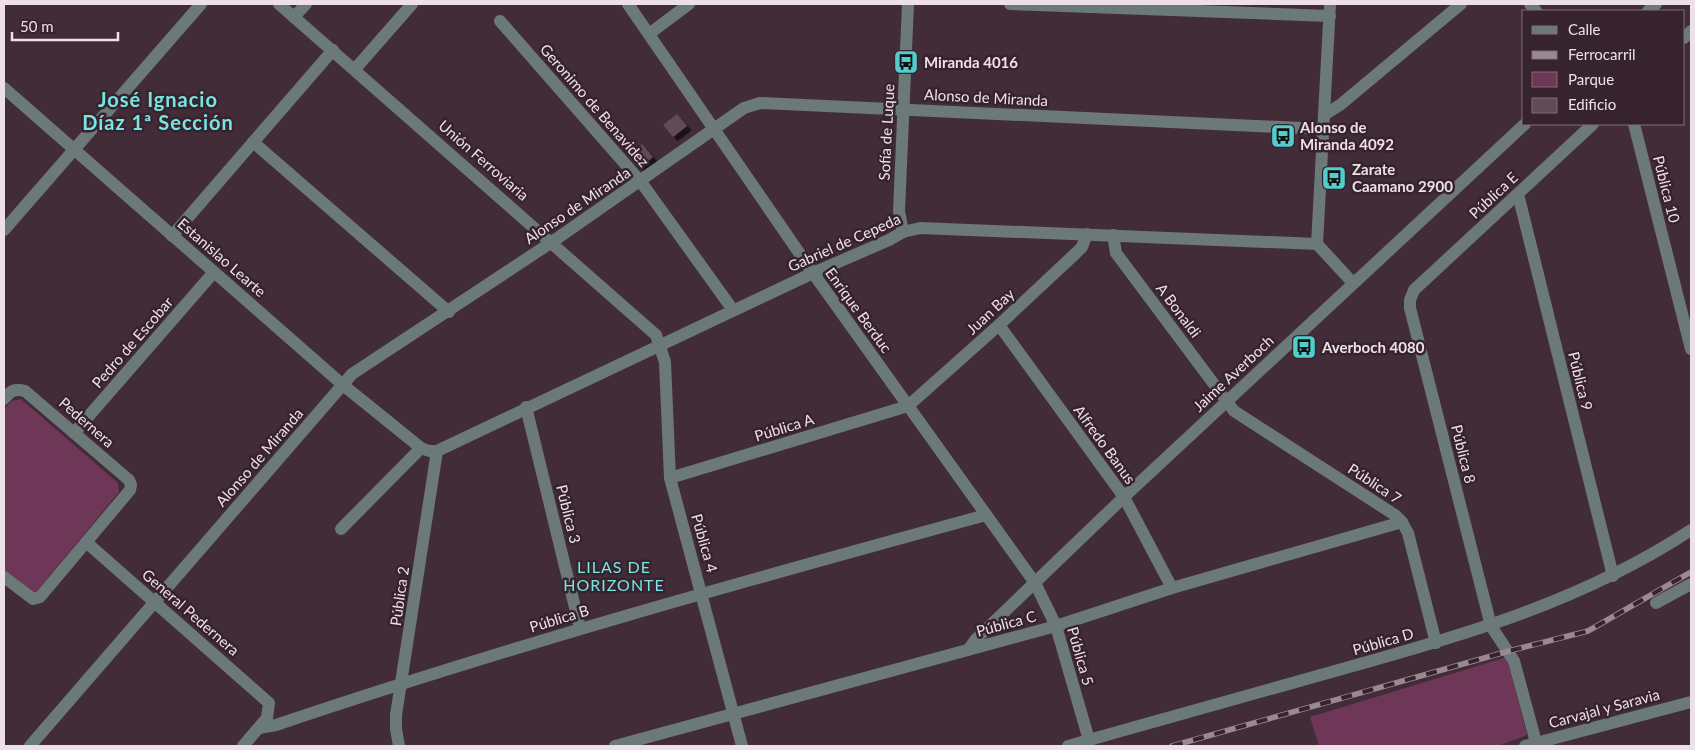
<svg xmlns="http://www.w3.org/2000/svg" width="1695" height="750" viewBox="0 0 1695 750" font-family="Lato,sans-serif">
	<defs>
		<filter id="shadow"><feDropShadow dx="4.5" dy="4.5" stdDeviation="0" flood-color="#0009"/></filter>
	</defs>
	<rect width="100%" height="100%" fill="#422c38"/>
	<g fill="#6f3757">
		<polygon points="21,399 118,483 119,492 36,592 28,594 4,576 4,409 12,401"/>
		<polygon points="1507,657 1527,735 1498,746 1319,746 1310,717"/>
	</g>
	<g fill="#624b56" filter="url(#shadow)">
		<polygon points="677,114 687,126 673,137 663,125"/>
		<polygon points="642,144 653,157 640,168 629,155"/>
	</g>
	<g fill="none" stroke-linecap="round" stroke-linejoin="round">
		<g stroke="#6b7979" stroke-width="12">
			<polyline points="279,4 656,335 665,362 670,478 742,746"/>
			<polyline points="628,4 813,273 1035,583 1056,626 1089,740"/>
			<polyline points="1010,4 1330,16"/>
			<polyline points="1330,4 1317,244 1353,283"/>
			<polyline points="1530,4 1536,11"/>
			<polyline points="1648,11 1656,4"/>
			<polyline points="294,17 306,4"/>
			<polyline points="500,21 641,182 733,310"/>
			<polyline points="649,34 689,4"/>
			<polyline points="1684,38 1691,31"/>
			<polyline points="355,69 412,4"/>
			<polyline points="4,88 343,385 421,448 429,451 437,451 813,273 889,240 903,232 920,228 1317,244"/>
			<polyline points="1324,115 1340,105 1461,4"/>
			<polyline points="1634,124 1691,349"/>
			<polyline points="253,142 449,312"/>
			<polyline points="1518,194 1613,576"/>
			<polyline points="4,230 201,4"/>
			<polyline points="903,232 899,211 908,4"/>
			<polyline points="1113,235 1116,253 1234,411 1395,515 1402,522 1408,533 1436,643"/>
			<polyline points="172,236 333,50"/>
			<polyline points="999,325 1124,497 1172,588"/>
			<path d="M 4,399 C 10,391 15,388 25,391 L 129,480 L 131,485 L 130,490 L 40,597 L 33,599 L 4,577"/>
			<polyline points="526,407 580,628"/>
			<polyline points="74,433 214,272"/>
			<polyline points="670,478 908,406 999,325 1076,253 1082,247 1087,234"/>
			<polyline points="341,529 421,448"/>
			<polyline points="86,542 269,703 267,718 243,746"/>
			<polyline points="1656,603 1691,584"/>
			<polyline points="968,650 976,639 1124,497 1525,124"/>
			<path d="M 259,728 L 276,725 C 510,646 748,580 986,515"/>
			<polyline points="30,746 352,374 552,242 744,108 760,103 1323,129"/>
			<polyline points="399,746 396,729 396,715 437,451"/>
			<polyline points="615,746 1056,626 1172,588 1402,522"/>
			<path d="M 1068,746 C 1159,720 1250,695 1342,669 C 1465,635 1583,601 1691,530"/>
			<polyline points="1525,746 1691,702"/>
			<polyline points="1537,746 1514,661 1491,626 1410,308 1410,300 1414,290 1593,124"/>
		</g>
		<defs>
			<polyline id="rail" points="1172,746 1509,651 1588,631 1691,572"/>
		</defs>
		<use href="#rail" stroke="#9b8992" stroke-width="5.5"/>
		<use href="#rail" stroke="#37232d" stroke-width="4" stroke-dasharray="11" stroke-linecap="butt"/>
	</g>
	<defs>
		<symbol id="bus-square" viewBox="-11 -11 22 22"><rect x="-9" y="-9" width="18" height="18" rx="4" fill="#52cdce" stroke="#37232d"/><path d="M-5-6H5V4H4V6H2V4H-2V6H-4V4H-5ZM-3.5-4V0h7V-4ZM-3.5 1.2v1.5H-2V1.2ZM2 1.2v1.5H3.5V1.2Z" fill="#111"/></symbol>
	</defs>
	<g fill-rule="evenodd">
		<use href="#bus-square" x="892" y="48" width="28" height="28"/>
		<use href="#bus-square" x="1269" y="122" width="28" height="28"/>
		<use href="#bus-square" x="1320" y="164" width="28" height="28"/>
		<use href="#bus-square" x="1290" y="333" width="28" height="28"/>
	</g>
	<g text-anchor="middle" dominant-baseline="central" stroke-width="5" stroke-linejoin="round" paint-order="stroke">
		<g font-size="15" font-weight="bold" fill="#eee0e7" stroke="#37232d" text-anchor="start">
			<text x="924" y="62">Miranda 4016</text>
			<text x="1300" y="127">Alonso de<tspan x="1300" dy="17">Miranda 4092</tspan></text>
			<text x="1352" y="169">Zarate<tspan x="1352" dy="17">Caamano 2900</tspan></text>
			<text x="1322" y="347">Averboch 4080</text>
		</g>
		<g font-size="15" fill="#eee0e7" stroke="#37232d">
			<text transform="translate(986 97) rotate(3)">Alonso de Miranda</text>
			<text transform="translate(595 105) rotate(49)">Geronimo de Benavidez</text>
			<text transform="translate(886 132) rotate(-87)">Sofía de Luque</text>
			<text transform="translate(484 160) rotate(41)">Unión Ferroviaria</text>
			<text transform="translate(1667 189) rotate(76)">Pública 10</text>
			<text transform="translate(1493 195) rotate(-43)">Pública E</text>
			<text transform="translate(577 205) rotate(-34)">Alonso de Miranda</text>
			<text transform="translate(844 242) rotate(-24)">Gabriel de Cepeda</text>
			<text transform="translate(222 257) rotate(41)">Estanislao Learte</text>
			<text transform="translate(859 310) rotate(54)">Enrique Berduc</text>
			<text transform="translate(1179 310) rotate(53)">A Bonaldi</text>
			<text transform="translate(990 311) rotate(-43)">Juan Bay</text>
			<text transform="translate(132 342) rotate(-49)">Pedro de Escobar</text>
			<text transform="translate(1233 373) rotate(-43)">Jaime Averboch</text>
			<text transform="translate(1581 381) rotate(76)">Pública 9</text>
			<text transform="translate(87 422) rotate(41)">Pedernera</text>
			<text transform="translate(784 427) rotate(-17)">Pública A</text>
			<text transform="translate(1105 444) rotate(54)">Alfredo Banus</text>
			<text transform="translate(1464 454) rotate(76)">Pública 8</text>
			<text transform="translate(259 457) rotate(-49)">Alonso de Miranda</text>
			<text transform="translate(1375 483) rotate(33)">Pública 7</text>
			<text transform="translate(569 514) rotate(76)">Pública 3</text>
			<text transform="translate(705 543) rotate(74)">Pública 4</text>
			<text transform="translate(399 596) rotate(-82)">Pública 2</text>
			<text transform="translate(191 612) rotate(41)">General Pedernera</text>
			<text transform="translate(559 618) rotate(-17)">Pública B</text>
			<text transform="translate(1006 623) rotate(-15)">Pública C</text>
			<text transform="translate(1383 641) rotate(-16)">Pública D</text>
			<text transform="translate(1081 656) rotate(74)">Pública 5</text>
			<text transform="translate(1604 708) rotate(-15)">Carvajal y Saravia</text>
		</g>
		<g font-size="16" letter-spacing="1" fill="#78e4e4" stroke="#37232d">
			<text x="614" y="566">LILAS DE<tspan x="614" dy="18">HORIZONTE</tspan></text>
		</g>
		<g font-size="20" font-weight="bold" letter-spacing="1" fill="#78e4e4" stroke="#37232d">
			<text x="158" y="99">José Ignacio<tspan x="158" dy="23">Díaz 1ª Sección</tspan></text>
		</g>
	</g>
	<rect width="1695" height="750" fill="none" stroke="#eee0e7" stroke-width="10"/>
	<rect x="1522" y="10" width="162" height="115" fill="#37232d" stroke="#806f77"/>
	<rect x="1532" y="26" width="25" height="8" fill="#6b7979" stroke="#806f77"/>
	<text x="1568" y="35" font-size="15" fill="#eee0e7">Calle</text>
	<rect x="1532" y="51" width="25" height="8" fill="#9b8992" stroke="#806f77"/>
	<text x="1568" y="60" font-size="15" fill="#eee0e7">Ferrocarril</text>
	<rect x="1532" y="72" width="25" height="15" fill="#6f3757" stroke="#806f77"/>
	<text x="1568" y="85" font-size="15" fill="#eee0e7">Parque</text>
	<rect x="1532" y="98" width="25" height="15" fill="#624b56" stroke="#806f77"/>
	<text x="1568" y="110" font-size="15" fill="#eee0e7">Edificio</text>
	<path d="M12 32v8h106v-8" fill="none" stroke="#eee0e7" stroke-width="2.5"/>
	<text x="20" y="32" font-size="15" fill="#eee0e7" stroke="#37232d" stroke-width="4" paint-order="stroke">50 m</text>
</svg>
